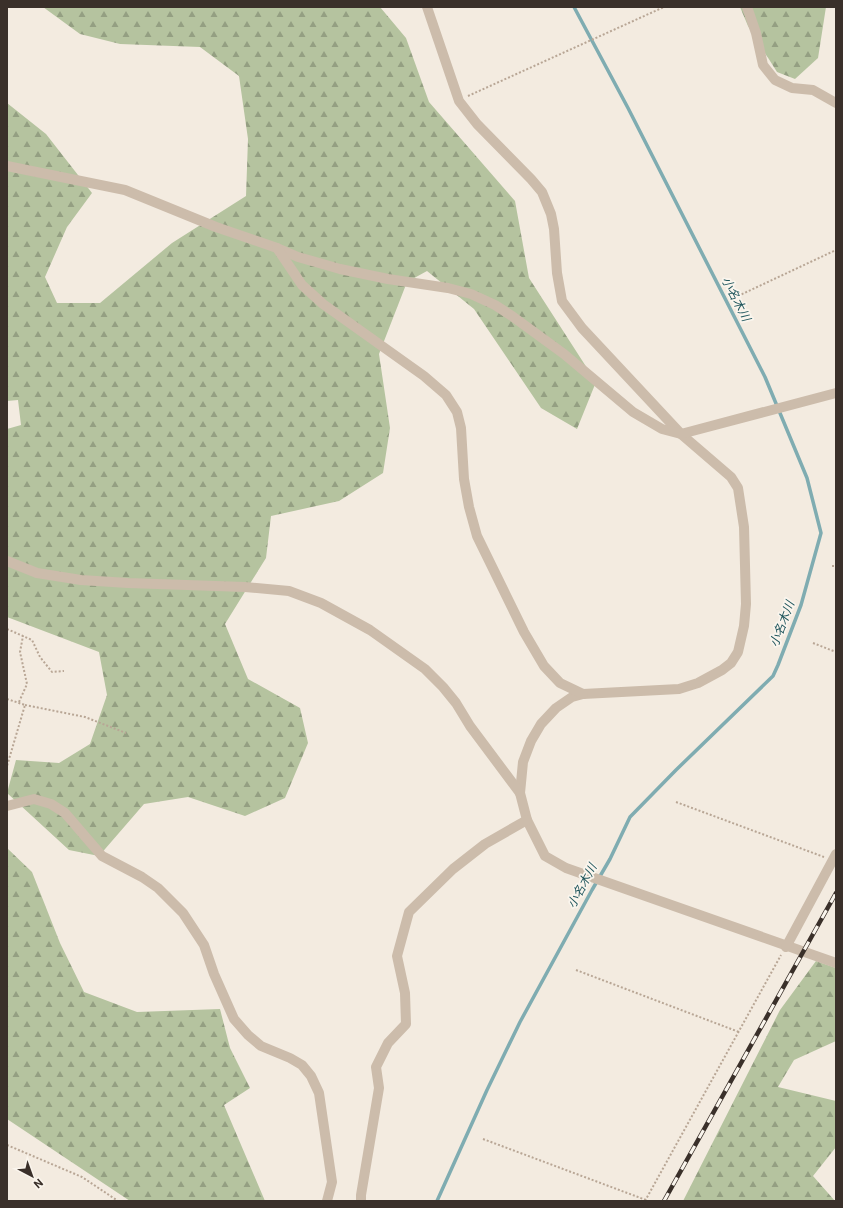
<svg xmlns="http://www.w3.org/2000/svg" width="843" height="1208" viewBox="0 0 843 1208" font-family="Roboto,'Noto Sans JP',sans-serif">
	<defs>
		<pattern id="forest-firs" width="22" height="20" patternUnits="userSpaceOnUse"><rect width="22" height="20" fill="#b5c39f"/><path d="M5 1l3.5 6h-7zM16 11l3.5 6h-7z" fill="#949f82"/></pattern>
	</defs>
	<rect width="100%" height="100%" fill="#f3ebe0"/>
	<g fill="url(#forest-firs)">
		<polygon points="43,7 380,7 406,38 429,102 515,201 529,278 596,382 577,429 541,408 474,309 427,271 407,282 379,354 390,428 383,473 339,501 271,516 266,558 225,624 248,679 300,708 308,743 285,798 245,816 188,797 144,804 99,856 69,850 7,793 16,760 59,763 90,744 107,695 99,652 7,617 7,429 21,425 18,400 7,401 7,103 46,134 92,193 67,227 45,277 57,303 100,303 172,243 246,196 248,139 239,76 200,47 120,44 80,34"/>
		<polygon points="740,7 826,7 818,58 795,79 777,72 748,26"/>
		<polygon points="7,848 32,872 60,943 84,992 137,1012 220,1009 230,1048 250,1088 224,1105 265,1201 130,1201 7,1119"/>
		<polygon points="816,961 836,968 836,1041 794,1060 778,1087 836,1101 836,1147 813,1176 835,1201 683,1201 780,1010"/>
	</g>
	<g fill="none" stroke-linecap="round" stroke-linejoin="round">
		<polyline stroke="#7facb1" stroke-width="3.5" points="437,1201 487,1090 520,1022 592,890 610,859 630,817 676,770 773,676 778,665 801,605 821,533 807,478 765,377 628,108 574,7"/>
		<g stroke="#b8a695" stroke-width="2" stroke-dasharray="2 2" stroke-linecap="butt">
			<polyline points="468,96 664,7"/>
			<polyline points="738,296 836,250"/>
			<polyline points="832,566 836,566"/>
			<polyline points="7,629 32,640 40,657 52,672 64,671"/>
			<polyline points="813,643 836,652"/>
			<polyline points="7,699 25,705 7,766"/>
			<polyline points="19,702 27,684 20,652 23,636"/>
			<polyline points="25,705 85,717 126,733"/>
			<polyline points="676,802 824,857"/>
			<polyline points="576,970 739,1032"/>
			<polyline points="483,1139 646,1200"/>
			<polyline points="7,1145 82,1177 118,1201"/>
			<polyline points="645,1201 781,955"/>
		</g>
		<g stroke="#ccbcab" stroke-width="10">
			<polyline points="427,7 459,101 477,124 531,179 542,192 551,214 554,229 557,273 562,301 582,328 681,434 731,477 738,488 744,527 746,604 744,626 738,652 731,663 722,670 698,683 679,689 583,694 572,697 556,708 541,724 531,741 523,762 520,793 527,820 545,856 566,868 836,963"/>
			<polyline points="747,7 756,33 763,65 775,80 792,88 813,90 836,103"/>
			<polyline points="7,166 125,190 216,227 277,248 298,257 340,269 388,279 448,288 471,294 495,305 512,316 564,354 633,412 662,429 681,434 836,393"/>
			<polyline points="277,248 302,285 323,304 424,376 446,395 457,412 461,428 464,479 469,507 477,536 524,632 544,666 560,683 583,694"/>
			<polyline points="7,561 37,573 81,580 128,583 245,587 289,591 321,603 370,630 425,669 443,687 456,703 470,726 520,793"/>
			<polyline points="7,806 34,799 51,804 65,813 102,856 142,877 158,888 183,913 204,945 214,974 234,1019 248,1035 261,1046 290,1058 302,1065 311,1076 319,1093 332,1182 327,1201"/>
			<polyline points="786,947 836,854"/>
			<polyline points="361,1201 361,1195 379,1088 376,1067 388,1043 406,1024 405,993 397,956 409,912 453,869 485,844 527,820"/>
		</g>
		<defs>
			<polyline id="rail" points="664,1201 836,893"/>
		</defs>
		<use href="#rail" stroke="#3a302a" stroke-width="4.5"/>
		<use href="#rail" stroke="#faf5ed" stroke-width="3" stroke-dasharray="9" stroke-linecap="butt"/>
	</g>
	<g text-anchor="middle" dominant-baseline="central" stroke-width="3.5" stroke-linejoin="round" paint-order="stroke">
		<g font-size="12" font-style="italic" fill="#1f555c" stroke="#faf5ed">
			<text transform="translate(736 299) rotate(63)">小名木川</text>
			<text transform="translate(782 624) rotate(-69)">小名木川</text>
			<text transform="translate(582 886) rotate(-62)">小名木川</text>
		</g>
	</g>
	<rect width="843" height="1208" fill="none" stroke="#3a302a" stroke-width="16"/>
	<g transform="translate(32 1176) rotate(139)" stroke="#faf5ed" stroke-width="3" paint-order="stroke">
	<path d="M0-3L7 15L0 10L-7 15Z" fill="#3a302a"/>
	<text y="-6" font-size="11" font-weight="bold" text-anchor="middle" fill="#3a302a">N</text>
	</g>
</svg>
